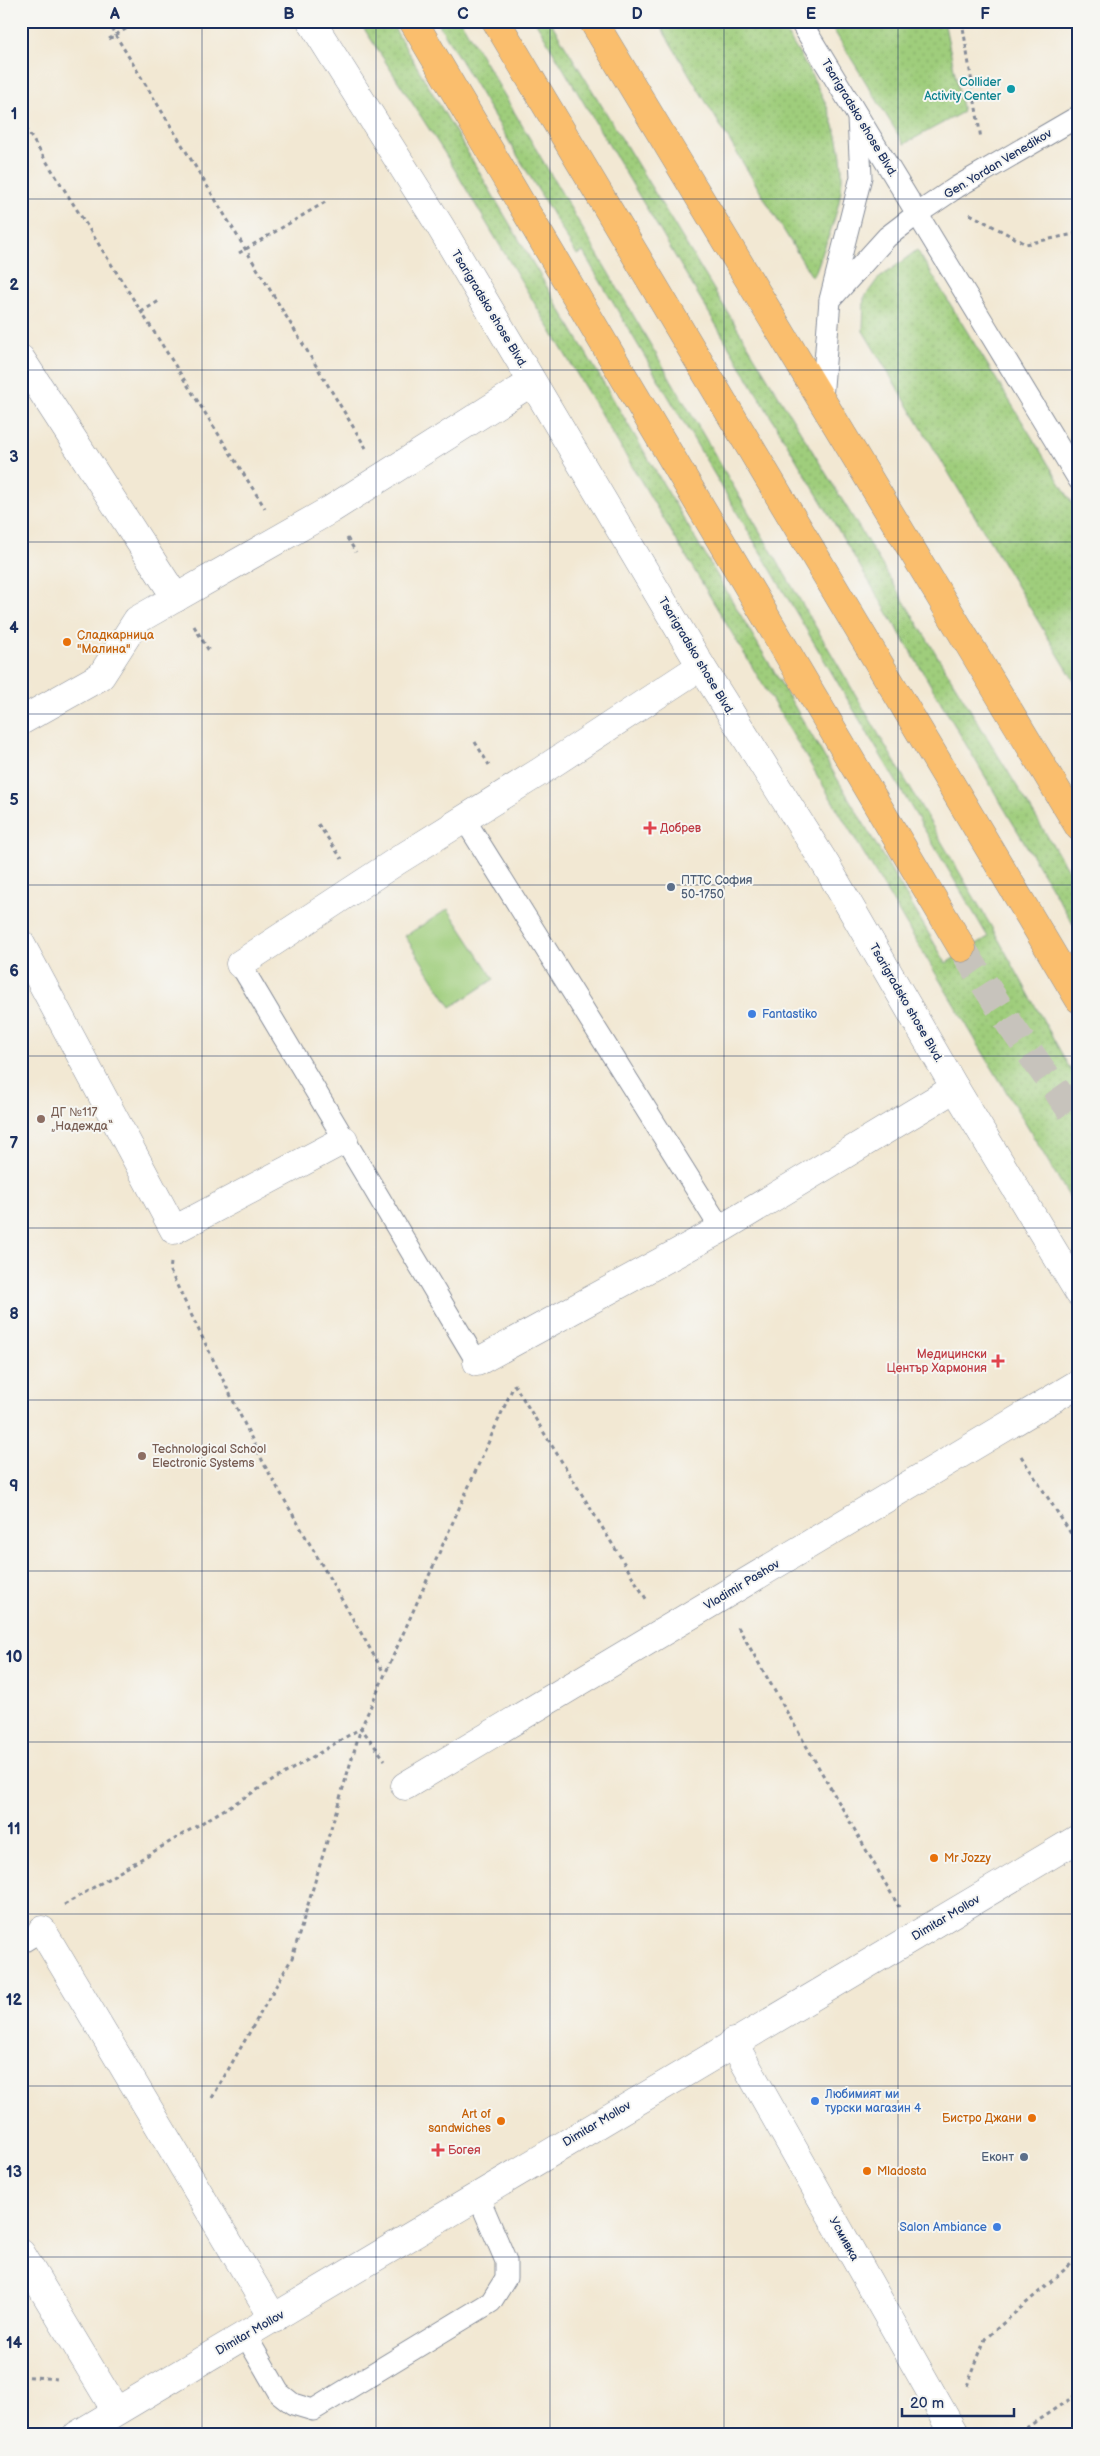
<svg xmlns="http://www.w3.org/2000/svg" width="1100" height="2456" viewBox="0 0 1100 2456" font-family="'Balsamiq Sans',sans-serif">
	<defs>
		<pattern id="grass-dots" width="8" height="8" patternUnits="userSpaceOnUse" patternTransform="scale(1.25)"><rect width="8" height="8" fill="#9fcd7b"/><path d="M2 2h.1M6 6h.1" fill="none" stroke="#88b06d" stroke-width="1.8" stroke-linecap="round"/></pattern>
	</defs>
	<rect width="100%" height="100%" fill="#f6f6f2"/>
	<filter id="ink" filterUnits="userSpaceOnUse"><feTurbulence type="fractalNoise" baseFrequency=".02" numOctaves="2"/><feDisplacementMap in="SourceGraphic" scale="10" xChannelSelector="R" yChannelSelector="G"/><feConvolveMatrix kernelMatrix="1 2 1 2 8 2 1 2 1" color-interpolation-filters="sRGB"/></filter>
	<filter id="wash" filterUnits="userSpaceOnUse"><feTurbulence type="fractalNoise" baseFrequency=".0096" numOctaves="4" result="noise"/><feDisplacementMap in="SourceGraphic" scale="20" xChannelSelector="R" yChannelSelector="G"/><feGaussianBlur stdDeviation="1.12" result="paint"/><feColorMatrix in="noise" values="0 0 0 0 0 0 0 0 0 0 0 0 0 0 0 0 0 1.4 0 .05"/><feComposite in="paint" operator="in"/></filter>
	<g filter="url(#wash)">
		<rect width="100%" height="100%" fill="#f2e8d3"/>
		<g fill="url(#grass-dots)" stroke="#5d7e6c">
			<polygon points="359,21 390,21 946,963 988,937 583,252 577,255 437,21 461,21 995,933 1079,1085 1079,1213 444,152"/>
			<polygon points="535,21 550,21 1079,888 1079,934"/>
			<path d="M 657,21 L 779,21 C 808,69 844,120 842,179 C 841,210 826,241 816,271 L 812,277 Z"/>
			<polygon points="828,21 944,21 963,112 904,144"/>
			<polygon points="917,250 1079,514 1079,689 863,331 864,298 877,280"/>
		</g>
		<polygon fill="#9fcd7b" stroke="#5d7e6c" points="448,909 494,979 451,1007 405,936"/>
	</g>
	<g filter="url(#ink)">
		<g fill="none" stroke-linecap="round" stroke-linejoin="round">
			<polyline stroke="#c7c3bc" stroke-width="28" stroke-dasharray="28 14" stroke-linecap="butt" points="962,948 1011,1026 1079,1122"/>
			<defs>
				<g id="service">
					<polyline points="800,21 1079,480"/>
					<polyline points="830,300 887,237 917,214 957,187 1079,116"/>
					<polyline points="822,399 830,300 861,177 858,118"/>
					<polyline points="465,820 721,1229"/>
					<polyline points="240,964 477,1362"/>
					<polyline points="21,1943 42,1930"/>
					<polyline points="246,2336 279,2393 293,2404 313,2410 491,2302 506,2278 506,2261 478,2196"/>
				</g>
				<g id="minor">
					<polyline points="311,21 440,226 701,666 826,865 955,1088 1079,1293"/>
					<polyline points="21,359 176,598"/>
					<polyline points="21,721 101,676 137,620 330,510 532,382"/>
					<polyline points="21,944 174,1230 344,1140"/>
					<polyline points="240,964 400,859 538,773 701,666"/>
					<polyline points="477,1362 721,1229 955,1088"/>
					<polyline points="405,1786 1079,1383"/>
					<polyline points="42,1930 274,2319"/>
					<polyline points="733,2042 955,2435"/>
					<polyline points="21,2253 116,2411"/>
					<polyline points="77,2435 1079,1838"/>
				</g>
				<g id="trunk">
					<polyline points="413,21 962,948"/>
					<polyline points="496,21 1079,999"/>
					<polyline points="593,21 1079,827"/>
				</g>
			</defs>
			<use href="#service" stroke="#868c98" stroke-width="23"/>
			<use href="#minor" stroke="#868c98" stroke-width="29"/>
			<use href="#trunk" stroke="#868c98" stroke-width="29"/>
			<g stroke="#868c98" stroke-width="3" stroke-dasharray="4 4" stroke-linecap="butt">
				<polyline points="107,21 366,448"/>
				<polyline points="962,21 981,139"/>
				<polyline points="109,39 139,21"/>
				<polyline points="21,91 29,86"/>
				<polyline points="21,121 265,508"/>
				<polyline points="970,214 1026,244 1079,233"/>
				<polyline points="1074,234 1079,229"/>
				<polyline points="239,253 327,201"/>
				<polyline points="141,312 159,301"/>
				<polyline points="347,538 356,552"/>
				<polyline points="194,626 209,651"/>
				<polyline points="475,742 489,765"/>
				<polyline points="318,824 342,859"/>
				<polyline points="171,1263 170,1271 265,1466 384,1673"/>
				<polyline points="514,1384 648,1602"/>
				<polyline points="1021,1456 1079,1546"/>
				<polyline points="738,1627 899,1907"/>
				<polyline points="64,1905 361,1728 385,1760"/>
				<polyline points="212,2098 292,1958 361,1728 514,1385"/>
				<polyline points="21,2376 58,2379"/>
				<polyline points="967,2386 985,2339 1079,2257"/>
				<polyline points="987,2430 1020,2432 1079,2393"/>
			</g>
			<use href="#service" stroke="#fff" stroke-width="21"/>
			<use href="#minor" stroke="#fff" stroke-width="28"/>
			<use href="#trunk" stroke="#fabe6d" stroke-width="28"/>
		</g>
	</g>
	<path fill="none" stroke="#1b2f5e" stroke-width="1" stroke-opacity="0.55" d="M 202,21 L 202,2435M 376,21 L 376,2435M 550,21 L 550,2435M 724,21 L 724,2435M 898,21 L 898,2435M 21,199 L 1079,199M 21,370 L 1079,370M 21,542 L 1079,542M 21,714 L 1079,714M 21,885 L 1079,885M 21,1056 L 1079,1056M 21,1228 L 1079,1228M 21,1400 L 1079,1400M 21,1571 L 1079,1571M 21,1742 L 1079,1742M 21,1914 L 1079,1914M 21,2086 L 1079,2086M 21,2257 L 1079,2257"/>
	<circle fill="#0f9aa8" stroke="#f6f6f2" stroke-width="2" cx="1011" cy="89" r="5"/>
	<g fill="#e8710a" stroke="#f6f6f2" stroke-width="2">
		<circle cx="67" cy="642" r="5"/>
		<circle cx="934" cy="1858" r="5"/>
		<circle cx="1032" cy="2118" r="5"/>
		<circle cx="501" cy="2121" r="5"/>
		<circle cx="867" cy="2171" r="5"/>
	</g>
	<g fill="#e0444e" stroke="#f6f6f2" stroke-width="2">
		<path d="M647.5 820.5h5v5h5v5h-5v5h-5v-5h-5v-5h5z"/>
		<path d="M995.5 1353.5h5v5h5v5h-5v5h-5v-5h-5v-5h5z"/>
		<path d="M435.5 2142.5h5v5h5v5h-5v5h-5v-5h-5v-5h5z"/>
	</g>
	<g fill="#5c6f8a" stroke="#f6f6f2" stroke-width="2">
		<circle cx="671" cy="887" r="5"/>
		<circle cx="1024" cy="2157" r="5"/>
	</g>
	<g fill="#3f7fe0" stroke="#f6f6f2" stroke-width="2">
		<circle cx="752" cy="1014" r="5"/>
		<circle cx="815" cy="2101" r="5"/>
		<circle cx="997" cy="2227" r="5"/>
	</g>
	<g fill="#8d6e63" stroke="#f6f6f2" stroke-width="2">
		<circle cx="41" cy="1119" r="5"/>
		<circle cx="142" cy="1456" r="5"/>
	</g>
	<g text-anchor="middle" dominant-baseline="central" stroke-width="4" stroke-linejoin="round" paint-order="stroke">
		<g font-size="12" fill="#0d838f" stroke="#f6f6f2" text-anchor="end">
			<text x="1001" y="82">Collider<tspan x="1001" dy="14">Activity Center</tspan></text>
		</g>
		<g font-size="12" fill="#1b2f5e" stroke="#f6f6f2">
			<text transform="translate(859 118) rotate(59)">Tsarigradsko shose Blvd.</text>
			<text transform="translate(998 164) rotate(-31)">Gen. Yordan Venedikov</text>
			<text transform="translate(489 309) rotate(59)">Tsarigradsko shose Blvd.</text>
			<text transform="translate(696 656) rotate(59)">Tsarigradsko shose Blvd.</text>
			<text transform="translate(906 1003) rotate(60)">Tsarigradsko shose Blvd.</text>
			<text transform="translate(742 1585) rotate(-31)">Vladimir Pashov</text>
			<text transform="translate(946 1918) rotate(-31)">Dimitar Mollov</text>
			<text transform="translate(597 2124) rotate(-31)">Dimitar Mollov</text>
			<text transform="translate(844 2239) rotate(61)">Усмивка</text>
			<text transform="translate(250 2333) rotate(-30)">Dimitar Mollov</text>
		</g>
		<g font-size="12" fill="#c56008" stroke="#f6f6f2" text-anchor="start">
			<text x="77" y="635">Сладкарница<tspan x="77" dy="14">"Малина"</tspan></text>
			<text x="944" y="1858">Mr Jozzy</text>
			<text x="491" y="2114" text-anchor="end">Art of<tspan x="491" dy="14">sandwiches</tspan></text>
			<text x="1022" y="2118" text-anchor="end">Бистро Джани</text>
			<text x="877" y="2171">Mladosta</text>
		</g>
		<g font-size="12" fill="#be3a42" stroke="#f6f6f2" text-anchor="start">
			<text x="660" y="828">Добрев</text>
			<text x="987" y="1354" text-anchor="end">Медицински<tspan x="987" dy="14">Център Хармония</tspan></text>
			<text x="448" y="2150">Богея</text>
		</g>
		<g font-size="12" fill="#4e5e75" stroke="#f6f6f2" text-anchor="start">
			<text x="681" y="880">ПТТС София<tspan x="681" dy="14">50-1750</tspan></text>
			<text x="1014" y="2157" text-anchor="end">Еконт</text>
		</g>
		<g font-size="12" fill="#366cbe" stroke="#f6f6f2" text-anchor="start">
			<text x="762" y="1014">Fantastiko</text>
			<text x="825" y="2094">Любимият ми<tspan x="825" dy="14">турски магазин 4</tspan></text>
			<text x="987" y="2227" text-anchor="end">Salon Ambiance</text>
		</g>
		<g font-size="12" fill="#785e54" stroke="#f6f6f2" text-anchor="start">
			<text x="51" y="1112">ДГ №117<tspan x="51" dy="14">„Надежда“</tspan></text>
			<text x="152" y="1449">Technological School<tspan x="152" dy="14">Electronic Systems</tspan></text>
		</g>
	</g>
	<rect width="1100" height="2456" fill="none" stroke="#f6f6f2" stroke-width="55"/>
	<path d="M902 2408v8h112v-8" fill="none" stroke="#1b2f5e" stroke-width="2.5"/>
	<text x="910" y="2408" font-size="15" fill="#1b2f5e" stroke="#f6f6f2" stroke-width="4" paint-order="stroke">20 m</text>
	<rect x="28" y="28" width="1044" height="2400" fill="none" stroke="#1b2f5e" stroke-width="2"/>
	<g font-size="16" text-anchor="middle" font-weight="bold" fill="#1b2f5e">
		<text x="115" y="19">A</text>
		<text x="289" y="19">B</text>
		<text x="463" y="19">C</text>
		<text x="637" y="19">D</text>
		<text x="811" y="19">E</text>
		<text x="985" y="19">F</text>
		<text x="14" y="119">1</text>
		<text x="14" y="290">2</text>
		<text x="14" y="462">3</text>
		<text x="14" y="633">4</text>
		<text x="14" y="805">5</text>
		<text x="14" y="976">6</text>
		<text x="14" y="1148">7</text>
		<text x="14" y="1319">8</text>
		<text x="14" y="1491">9</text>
		<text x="14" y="1662">10</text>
		<text x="14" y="1834">11</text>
		<text x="14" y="2005">12</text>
		<text x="14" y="2177">13</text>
		<text x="14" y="2348">14</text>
	</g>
</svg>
